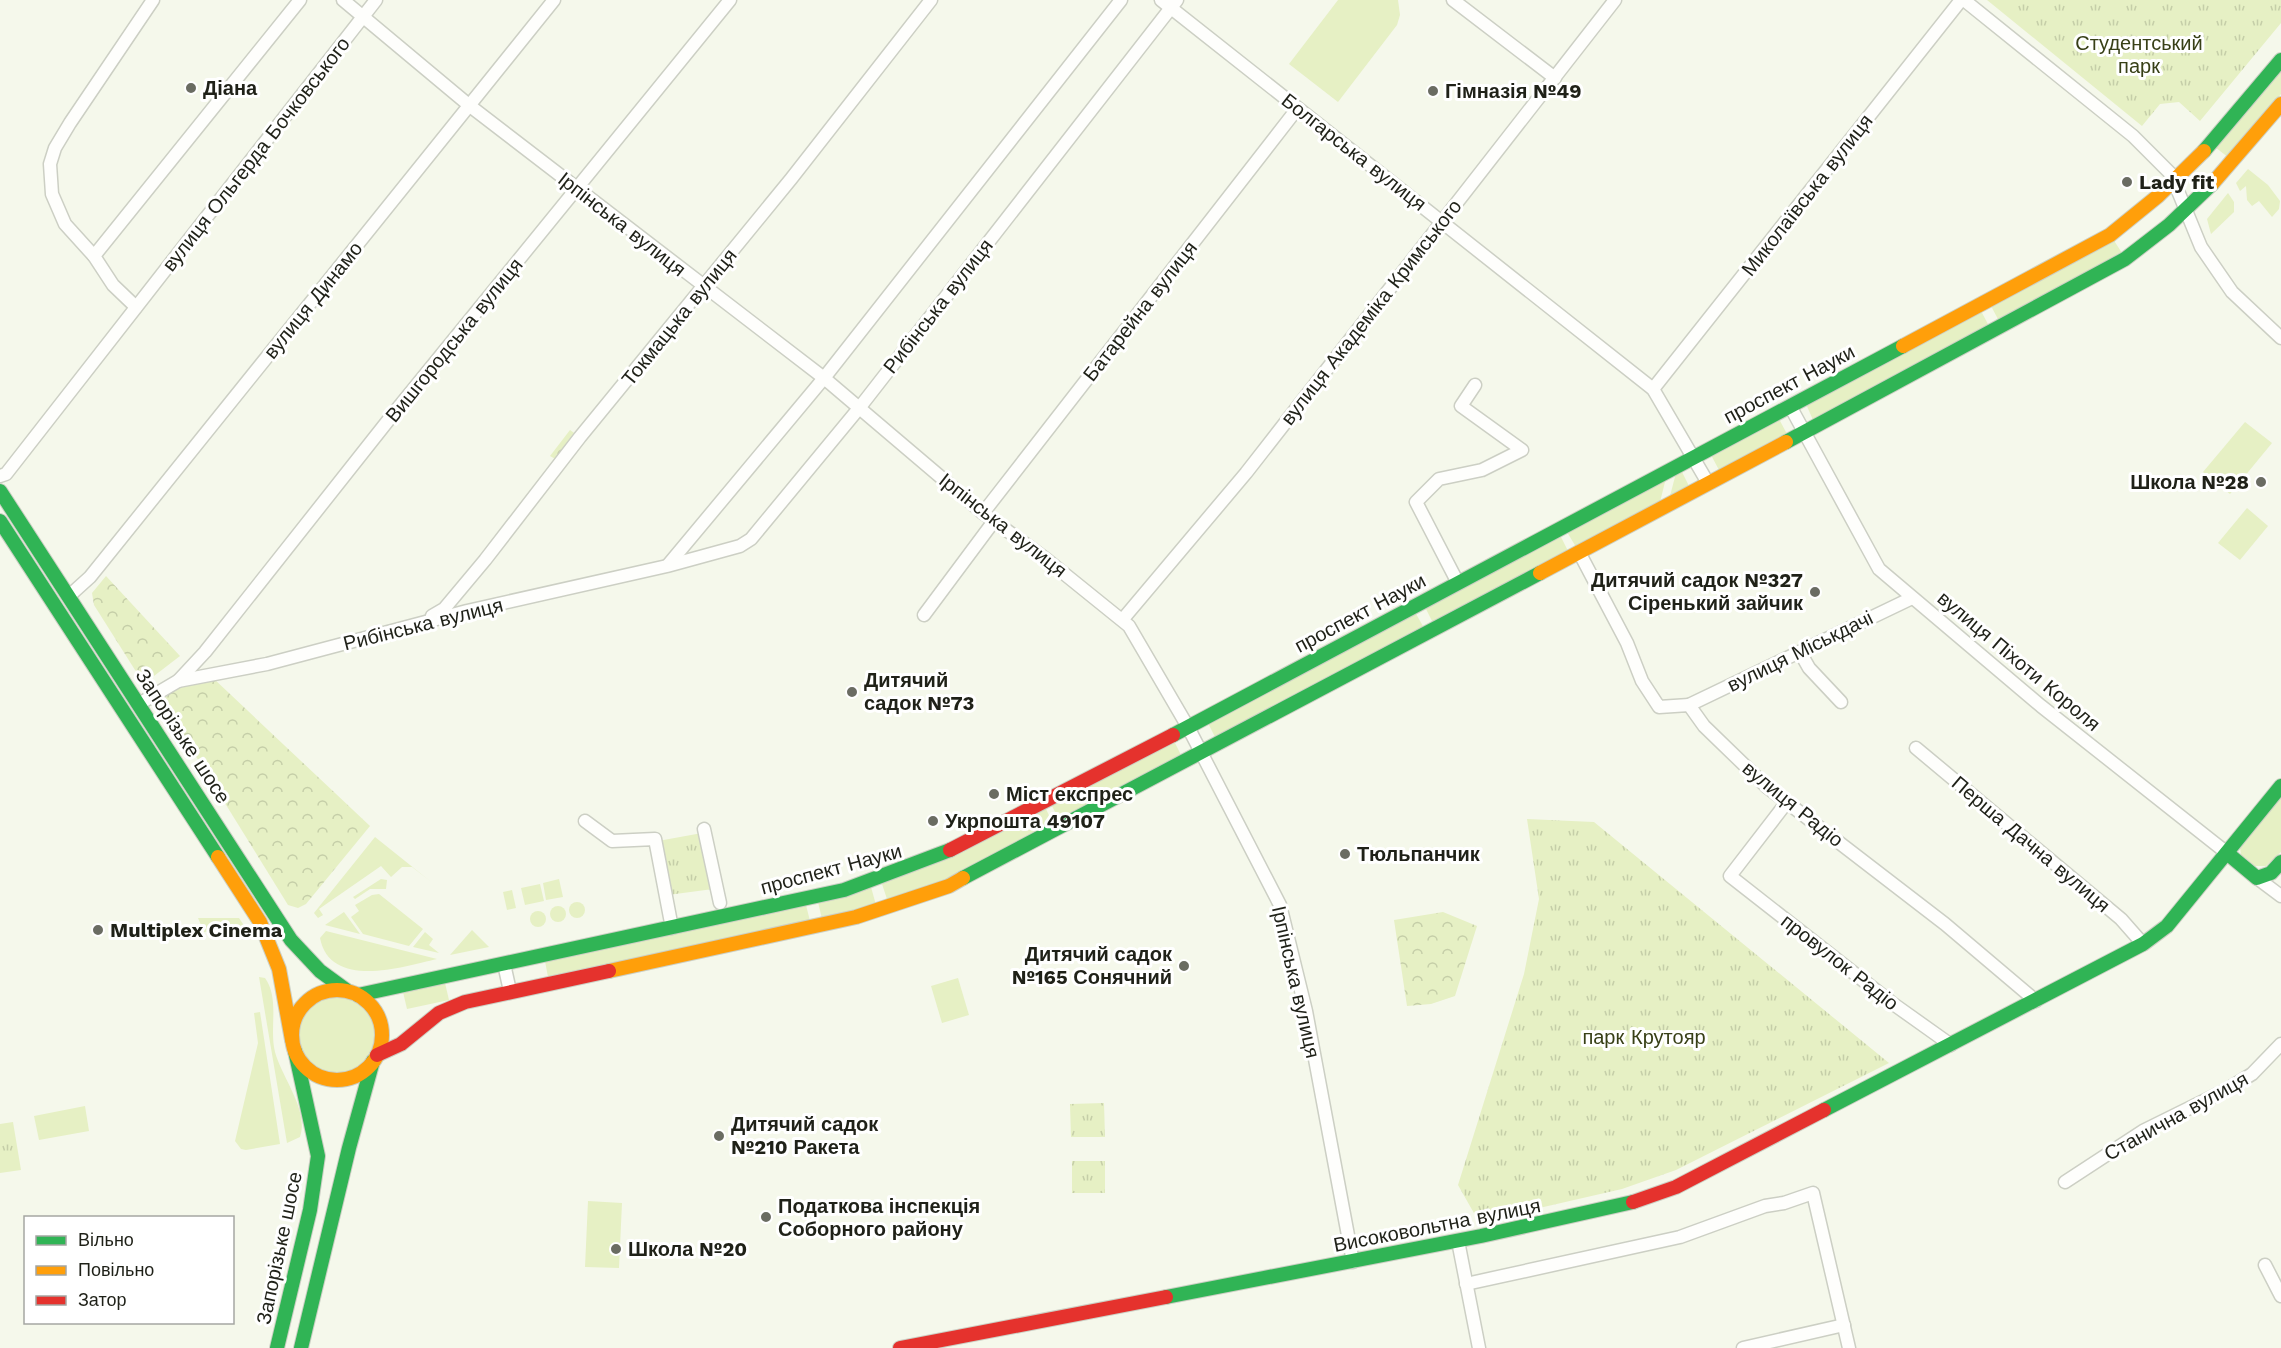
<svg xmlns="http://www.w3.org/2000/svg" width="2281" height="1348" viewBox="0 0 2281 1348" font-family="'Work Sans',sans-serif">
	<defs>
		<pattern id="forest-crowns" width="20" height="18" patternUnits="userSpaceOnUse" patternTransform="scale(1.5)"><rect width="20" height="18" fill="#e6f0c4"/><path d="M2 6a3 3 0 1 1 6 0M12 15a3 3 0 1 1 6 0" fill="none" stroke="#c5cea8"/></pattern>
		<pattern id="park-tufts" width="24" height="20" patternUnits="userSpaceOnUse" patternTransform="scale(1.5)"><rect width="24" height="20" fill="#e6f0c4"/><path d="M3 7l-1-3M5 7V3M7 7l1-3M15 17l-1-3M17 17v-4M19 17l1-3" fill="none" stroke="#c5cea8"/></pattern>
	</defs>
	<rect width="100%" height="100%" fill="#f5f8eb"/>
	<g fill="#e6f0c4">
		<polygon points="1338,0 1398,0 1400,15 1397,25 1338,102 1289,64"/>
		<polygon points="2281,67 2281,94 2229,158 2215,147"/>
		<polygon points="2248,169 2268,185 2280,201 2279,209 2272,217 2259,201 2252,206 2247,200 2246,186 2240,191 2236,183"/>
		<polygon points="2228,193 2234,202 2234,212 2211,234 2207,219"/>
		<polygon points="2113,239 2122,253 1999,321 1991,306"/>
		<polygon points="1981,311 1989,326 1813,420 1806,404"/>
		<polygon points="1779,419 1787,434 1719,470 1711,455"/>
		<polygon points="2245,422 2272,443 2230,494 2203,472"/>
		<polygon points="1681,470 1689,486 1670,496 1676,473"/>
		<polygon points="1666,478 1660,502 1576,547 1567,532"/>
		<polygon points="2247,508 2268,526 2240,560 2218,543"/>
		<polygon points="1560,535 1568,551 1433,623 1425,607"/>
		<polygon points="1415,612 1424,628 1216,739 1208,723"/>
		<polygon points="1174,741 1182,757 1060,822 1052,806"/>
		<polygon points="2281,797 2281,852 2266,866 2255,866 2241,855 2240,847"/>
		<polygon points="1046,809 1054,826 946,880 888,902 882,884"/>
		<polygon points="375,837 430,881 412,867 402,867 391,877 381,866 319,909 323,915 318,918 314,913"/>
		<polygon points="381,879 387,880 386,889 370,889 355,899 353,897"/>
		<polygon points="559,879 563,897 546,900 543,883"/>
		<polygon points="540,884 544,901 525,905 521,888"/>
		<polygon points="871,887 876,905 822,919 818,902"/>
		<polygon points="512,890 516,908 507,910 503,892"/>
		<polygon points="379,894 423,929 409,946 363,934 351,917 359,911 355,905 372,895"/>
		<circle cx="577" cy="910" r="8"/>
		<polygon points="806,905 810,921 548,977 545,961"/>
		<circle cx="558" cy="914" r="8"/>
		<circle cx="538" cy="919" r="8"/>
		<polygon points="344,912 360,934 325,925"/>
		<polygon points="198,918 239,918 245,927 228,929 225,924 218,922 213,925 210,931 204,932"/>
		<polygon points="472,930 489,947 450,955"/>
		<path d="M 326,931 L 437,959 C 403,967 330,990 320,938 Z"/>
		<polygon points="425,932 433,939 429,945 439,953 413,947"/>
		<path d="M 259,977 L 265,978 C 280,999 269,1028 275,1052 C 282,1078 309,1110 300,1137 L 287,1143 Z"/>
		<polygon points="958,978 969,1015 942,1023 931,986"/>
		<polygon points="445,983 449,1000 407,1009 403,992"/>
		<circle cx="336" cy="1035" r="39"/>
		<polygon points="260,1012 280,1144 246,1150 241,1149 235,1141 258,1043 254,1013"/>
		<polygon points="85,1106 89,1131 39,1140 34,1116"/>
		<polygon points="588,1201 622,1203 619,1268 585,1267"/>
	</g>
	<g fill="url(#forest-crowns)">
		<polygon points="570,430 577,435 557,460 550,456"/>
		<polygon points="106,576 180,656 154,676 146,678 135,670 94,605 92,593"/>
		<polygon points="213,678 370,826 306,904 298,908 288,905 161,700 178,688"/>
		<polygon points="1443,912 1477,926 1455,996 1431,1004 1407,1006 1394,920"/>
	</g>
	<g fill="url(#park-tufts)">
		<polygon points="1987,0 2281,0 2281,23 2200,121 2179,102 2160,104 2142,126"/>
		<polygon points="1527,819 1594,822 1889,1063 1676,1170 1622,1189 1479,1222 1458,1185 1524,974 1539,899"/>
		<polygon points="702,833 713,889 668,895 658,841"/>
		<polygon points="1104,1103 1105,1137 1071,1137 1070,1104"/>
		<polygon points="13,1122 21,1170 0,1173 0,1124"/>
		<rect x="1072" y="1161" width="33" height="32"/>
	</g>
	<g fill="none" stroke-linecap="round" stroke-linejoin="round">
		<defs>
			<g id="street">
				<polyline points="343,0 470,106 824,378 983,513 1046,559 1129,626 1188,727 1280,905 1306,1011 1353,1262"/>
				<polyline points="1161,0 1653,389 1708,483"/>
				<polyline points="1453,0 1555,78"/>
				<polyline points="1964,0 2133,136 2171,174 2201,247 2232,292 2281,338"/>
				<polyline points="94,256 65,224 52,194 50,164 55,148 70,123 153,0"/>
				<polyline points="136,307 113,285 94,256 300,0"/>
				<polyline points="1653,389 1961,0"/>
				<polyline points="1790,406 1879,569 2041,706 2227,853"/>
				<polyline points="0,476 6,474 376,0"/>
				<polyline points="983,513 1297,109"/>
				<polyline points="1579,552 1627,643 1642,681 1659,707 1689,705 1704,726 1767,787 1945,924 2036,1001"/>
				<polyline points="668,565 824,378 1121,0"/>
				<polyline points="1458,583 1416,502 1439,479 1482,470 1522,450 1461,406 1475,385"/>
				<polyline points="69,596 90,577 554,0"/>
				<polyline points="924,615 994,521"/>
				<polyline points="432,616 444,609 485,560 580,437 791,179 931,0"/>
				<polyline points="1123,619 1246,473 1615,0"/>
				<polyline points="1800,652 1809,668 1841,702"/>
				<polyline points="178,681 267,664 467,611 667,566 740,546 751,539 860,407 1177,0"/>
				<polyline points="139,704 178,681 205,652 394,413 730,0"/>
				<polyline points="1689,705 1912,598"/>
				<polyline points="1916,748 2121,919 2143,944"/>
				<polyline points="1787,802 1730,876 1892,1003 1951,1045"/>
				<polyline points="585,821 612,841 655,839 672,928"/>
				<polyline points="704,829 720,903"/>
				<polyline points="2257,878 2281,896"/>
				<polyline points="504,964 510,991"/>
				<polyline points="2065,1182 2143,1131 2226,1090 2252,1074 2281,1044"/>
				<polyline points="1458,1241 1479,1348"/>
				<polyline points="2265,1265 2281,1296"/>
				<polyline points="1466,1284 1680,1237 1765,1206 1784,1203 1813,1193 1849,1348"/>
				<polyline points="1743,1348 1844,1325"/>
			</g>
			<g id="fast">
				<polyline points="2204,151 2281,60"/>
				<polyline points="1786,442 2125,259 2169,225 2212,184"/>
				<polyline points="0,491 291,940 320,971 346,990"/>
				<polyline points="0,521 218,857"/>
				<polyline points="1173,735 1903,346"/>
				<polyline points="2227,853 2257,878 2271,873 2281,862"/>
				<polyline points="963,878 1540,573"/>
				<polyline points="358,995 844,890 950,850"/>
				<polyline points="1824,1110 2143,944 2167,926 2281,786"/>
				<polyline points="1166,1297 1481,1236 1633,1202"/>
				<polyline points="277,1348 310,1210 318,1156 295,1051"/>
				<polyline points="301,1348 349,1148 373,1061"/>
			</g>
			<g id="slow">
				<polyline points="2212,184 2281,104"/>
				<polyline points="1903,346 2110,235 2158,196 2204,151"/>
				<polyline points="1540,573 1786,442"/>
				<polyline points="218,857 260,922 279,969 292,1040"/>
				<polyline points="609,971 856,917 949,886 963,878"/>
				<circle cx="337" cy="1035" r="45"/>
			</g>
			<g id="jam">
				<polyline points="950,850 1173,735"/>
				<polyline points="377,1055 401,1044 439,1013 465,1002 609,971"/>
				<polyline points="1633,1202 1676,1187 1824,1110"/>
				<polyline points="900,1348 1166,1297"/>
			</g>
		</defs>
		<use href="#street" stroke="#cccfc4" stroke-width="15"/>
		<use href="#fast" stroke="#cccfc4" stroke-width="16"/>
		<use href="#slow" stroke="#cccfc4" stroke-width="16"/>
		<use href="#jam" stroke="#cccfc4" stroke-width="16"/>
		<use href="#street" stroke="#fefefc" stroke-width="12"/>
		<use href="#fast" stroke="#30b455" stroke-width="14"/>
		<use href="#slow" stroke="#ff9f0a" stroke-width="14"/>
		<use href="#jam" stroke="#e5322d" stroke-width="14"/>
	</g>
	<g fill="#6a6c62" stroke="#fff" stroke-width="2">
		<circle cx="191" cy="88" r="6"/>
		<circle cx="1433" cy="91" r="6"/>
		<circle cx="2127" cy="182" r="6"/>
		<circle cx="2261" cy="482" r="6"/>
		<circle cx="1815" cy="592" r="6"/>
		<circle cx="852" cy="692" r="6"/>
		<circle cx="994" cy="794" r="6"/>
		<circle cx="933" cy="821" r="6"/>
		<circle cx="1345" cy="854" r="6"/>
		<circle cx="98" cy="930" r="6"/>
		<circle cx="1184" cy="966" r="6"/>
		<circle cx="719" cy="1136" r="6"/>
		<circle cx="766" cy="1217" r="6"/>
		<circle cx="616" cy="1249" r="6"/>
	</g>
	<g text-anchor="middle" dominant-baseline="central" stroke-width="6" stroke-linejoin="round" paint-order="stroke">
		<g font-size="20" fill="#384017" stroke="#fff">
			<text x="2139" y="43">Студентський<tspan x="2139" dy="23">парк</tspan></text>
			<text x="1644" y="1037">парк Крутояр</text>
		</g>
		<g font-size="20" font-weight="bold" fill="#1f2118" stroke="#fff" text-anchor="start">
			<text x="203" y="88">Діана</text>
			<text x="1445" y="91">Гімназія №49</text>
			<text x="2139" y="182">Lady fit</text>
			<text x="2249" y="482" text-anchor="end">Школа №28</text>
			<text x="1803" y="580" text-anchor="end">Дитячий садок №327<tspan x="1803" dy="23">Сіренький зайчик</tspan></text>
			<text x="864" y="680">Дитячий<tspan x="864" dy="23">садок №73</tspan></text>
			<text x="1006" y="794">Міст експрес</text>
			<text x="945" y="821">Укрпошта 49107</text>
			<text x="1357" y="854">Тюльпанчик</text>
			<text x="110" y="930">Multiplex Cinema</text>
			<text x="1172" y="954" text-anchor="end">Дитячий садок<tspan x="1172" dy="23">№165 Сонячний</tspan></text>
			<text x="731" y="1124">Дитячий садок<tspan x="731" dy="23">№210 Ракета</tspan></text>
			<text x="778" y="1206">Податкова інспекція<tspan x="778" dy="23">Соборного району</tspan></text>
			<text x="628" y="1249">Школа №20</text>
		</g>
		<g font-size="20" fill="#1f2118" stroke="#fff">
			<text transform="translate(1354 152) rotate(38)">Болгарська вулиця</text>
			<text transform="translate(256 154) rotate(-52)">вулиця Ольгерда Бочковського</text>
			<text transform="translate(1807 195) rotate(-52)">Миколаївська вулиця</text>
			<text transform="translate(622 224) rotate(38)">Ірпінська вулиця</text>
			<text transform="translate(313 300) rotate(-51)">вулиця Динамо</text>
			<text transform="translate(938 306) rotate(-52)">Рибінська вулиця</text>
			<text transform="translate(1140 311) rotate(-52)">Батарейна вулиця</text>
			<text transform="translate(1371 312) rotate(-52)">вулиця Академіка Кримського</text>
			<text transform="translate(679 317) rotate(-51)">Токмацька вулиця</text>
			<text transform="translate(454 340) rotate(-51)">Вишгородська вулиця</text>
			<text transform="translate(1789 384) rotate(-28)">проспект Науки</text>
			<text transform="translate(1003 525) rotate(38)">Ірпінська вулиця</text>
			<text transform="translate(1360 613) rotate(-28)">проспект Науки</text>
			<text transform="translate(423 624) rotate(-14)">Рибінська вулиця</text>
			<text transform="translate(1800 651) rotate(-26)">вулиця Міськдачі</text>
			<text transform="translate(2019 661) rotate(40)">вулиця Піхоти Короля</text>
			<text transform="translate(183 736) rotate(57)">Запорізьке шосе</text>
			<text transform="translate(1793 804) rotate(39)">вулиця Радіо</text>
			<text transform="translate(2031 844) rotate(40)">Перша Дачна вулиця</text>
			<text transform="translate(831 869) rotate(-15)">проспект Науки</text>
			<text transform="translate(1840 962) rotate(38)">провулок Радіо</text>
			<text transform="translate(1296 982) rotate(77)">Ірпінська вулиця</text>
			<text transform="translate(2176 1116) rotate(-29)">Станична вулиця</text>
			<text transform="translate(1437 1225) rotate(-11)">Високовольтна вулиця</text>
			<text transform="translate(279 1248) rotate(-78)">Запорізьке шосе</text>
		</g>
	</g>
	<rect x="24" y="1216" width="210" height="108" fill="#ffffff" stroke="#a5a6a3" stroke-width="1.5"/>
	<rect x="36" y="1236" width="30" height="9" fill="#30b455" stroke="#a5a6a3" stroke-width="1.5"/>
	<text x="78" y="1246" font-size="18" fill="#1f2118">Вільно</text>
	<rect x="36" y="1266" width="30" height="9" fill="#ff9f0a" stroke="#a5a6a3" stroke-width="1.5"/>
	<text x="78" y="1276" font-size="18" fill="#1f2118">Повільно</text>
	<rect x="36" y="1296" width="30" height="9" fill="#e5322d" stroke="#a5a6a3" stroke-width="1.5"/>
	<text x="78" y="1306" font-size="18" fill="#1f2118">Затор</text>
</svg>
